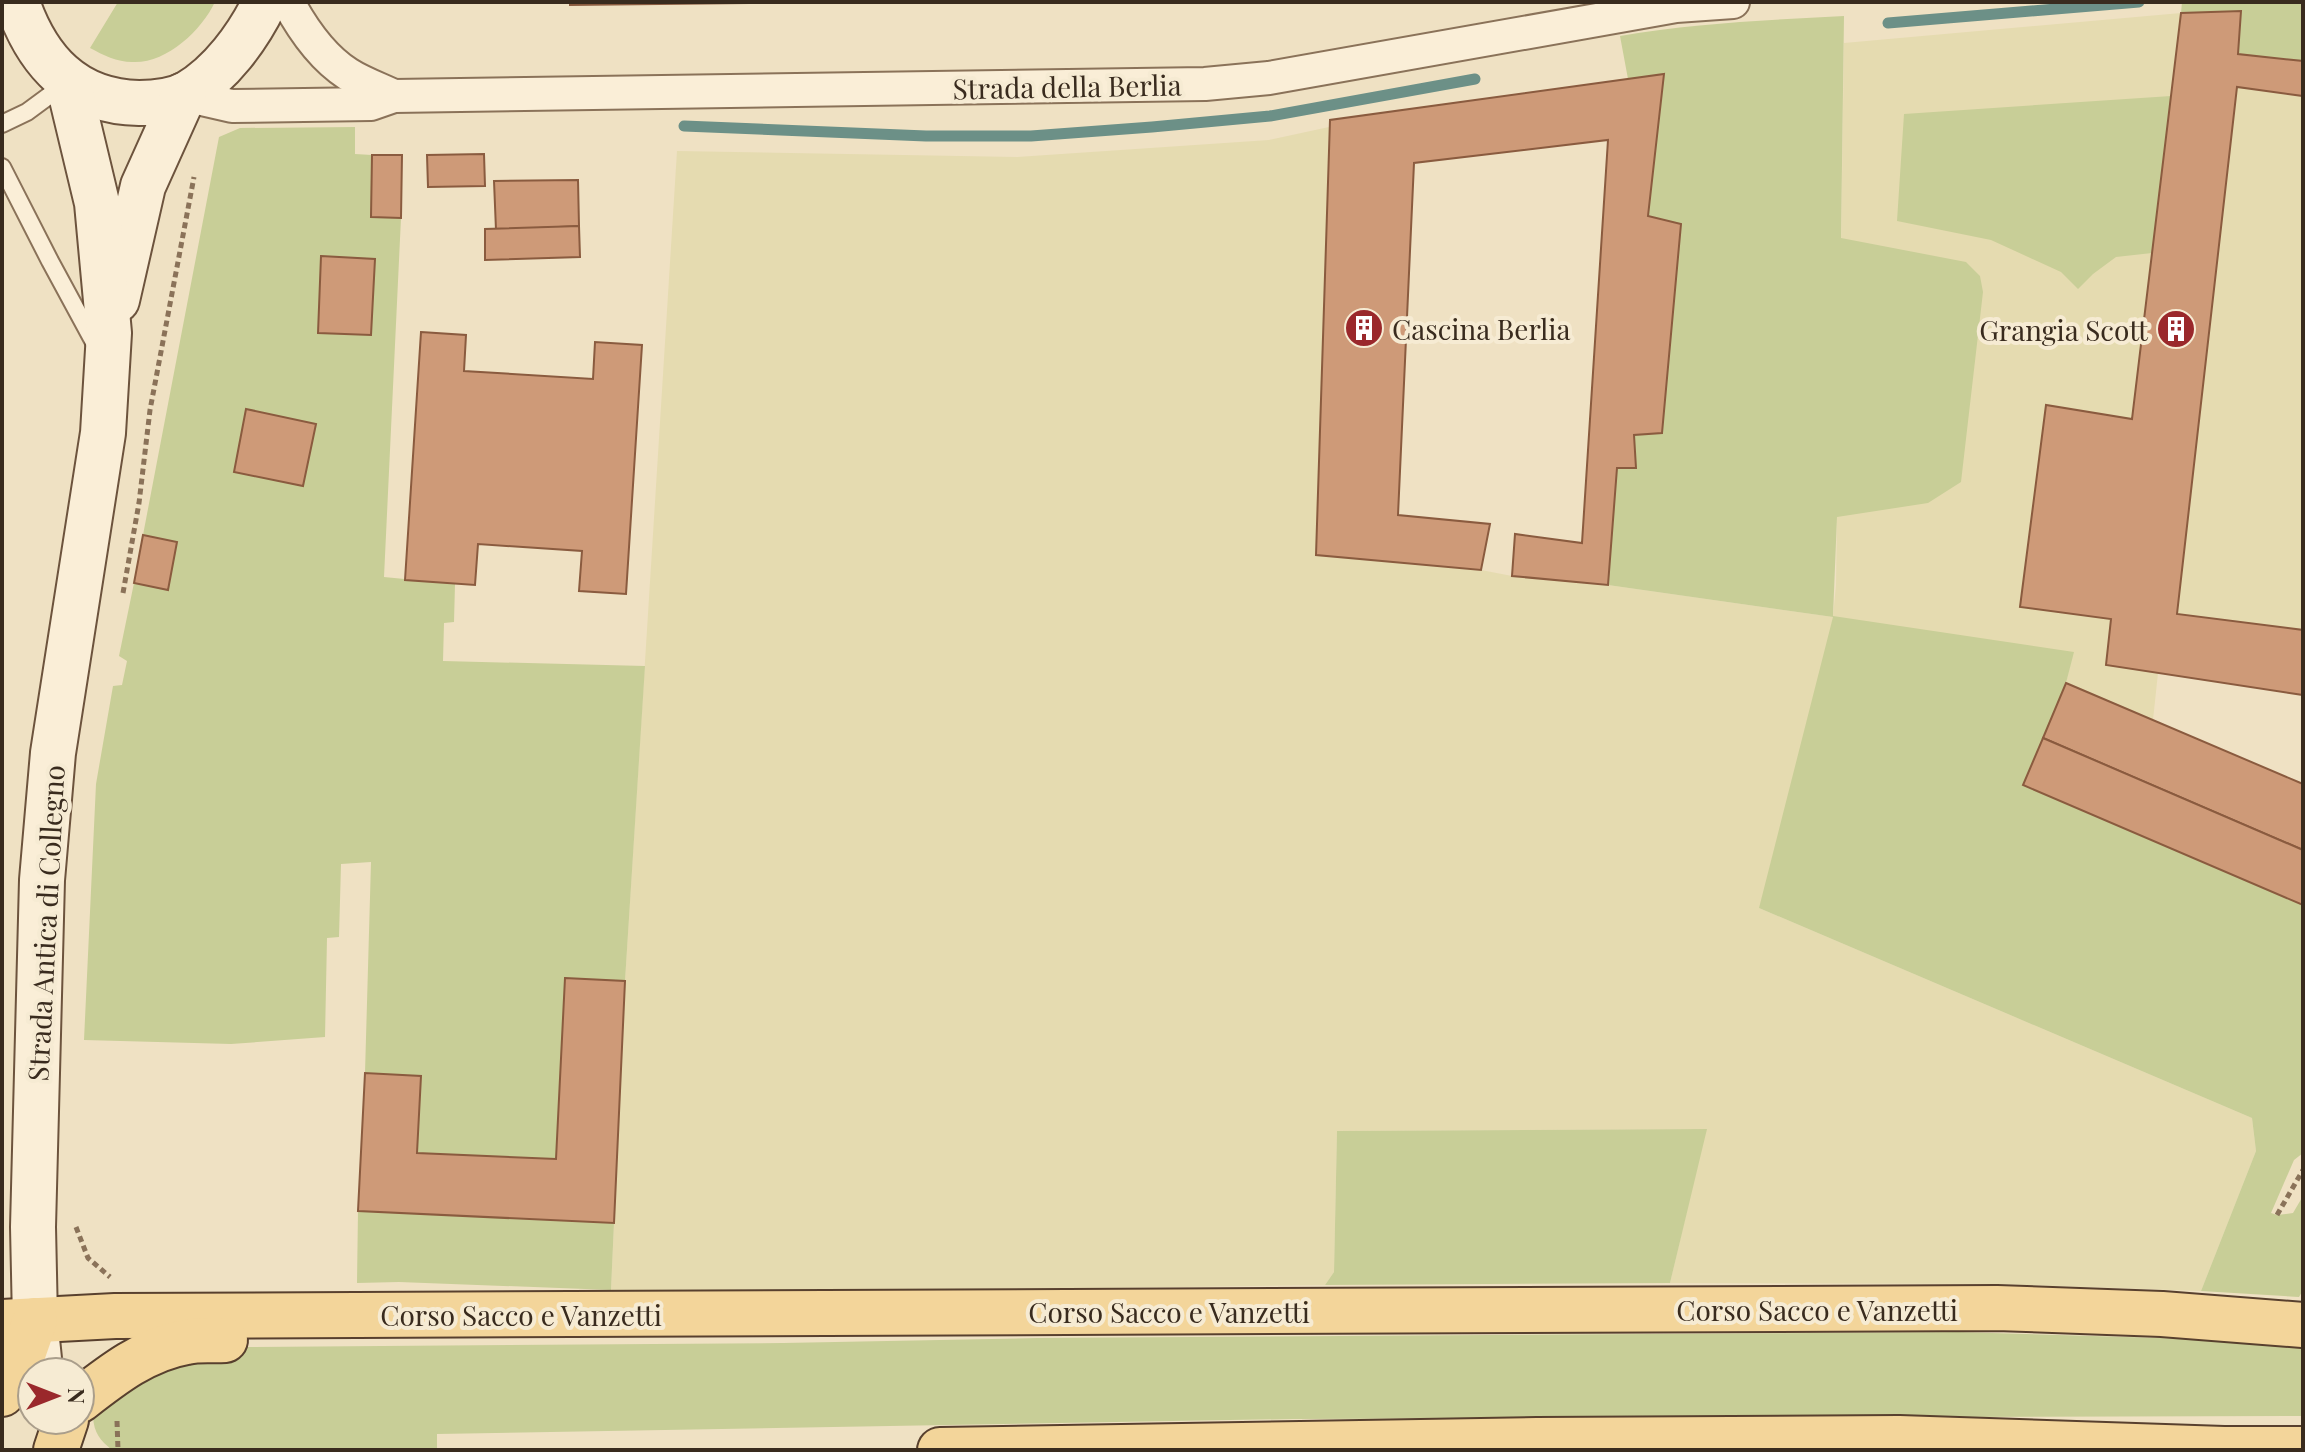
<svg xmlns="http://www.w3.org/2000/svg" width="2305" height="1452" viewBox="0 0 2305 1452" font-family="'Playfair Display',serif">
	<rect width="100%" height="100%" fill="#efe1c3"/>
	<g fill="#e5dbb0">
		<polygon points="2181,13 2132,419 2046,405 2020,606 2111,619 2107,665 2158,673 2153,720 2066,683 2073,652 1759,908 2252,1118 2256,1151 2201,1291 1995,1284 1670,1283 1706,1129 1337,1131 1334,1272 1325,1285 688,1294 611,1290 625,981 677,151 1017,157 1269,140 1329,127 1316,555 1481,570 1512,576 1608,585 1833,617 1836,585 1844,43"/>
		<polygon points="2237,87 2303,96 2303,630 2177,614"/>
	</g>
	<g fill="#c8ce97">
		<path d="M 118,2 L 215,2 C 201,31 166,64 132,62 C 117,62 103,55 90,48 Z"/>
		<polygon points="2182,2 2303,2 2303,61 2238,54 2241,11 2181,13"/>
		<path d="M 1844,16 L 1841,238 L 1966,262 L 1980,276 L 1983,292 L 1961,482 L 1928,503 L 1837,517 L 1833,616 L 2074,652 L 2066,683 L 2023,785 L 2303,905 L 2303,1153 L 2294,1160 L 2271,1213 L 2277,1215 L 2293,1213 L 2303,1196 L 2303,1290 L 2299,1297 L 2201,1291 L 2256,1151 L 2252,1118 L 1759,908 L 1833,617 L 1608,585 L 1617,468 L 1636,467 L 1634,435 L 1661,433 L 1648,216 L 1664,74 L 1628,79 L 1620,36 C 1694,23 1769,20 1844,16 Z"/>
		<polygon points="2171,96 2152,253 2116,257 2093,274 2078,289 2061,272 1991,240 1897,221 1904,114"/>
		<polygon points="355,127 355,154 372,155 371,217 401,218 384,577 455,584 454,622 444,623 443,661 645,666 625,981 565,979 556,1159 417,1153 421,1076 365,1073 371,862 341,864 339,937 327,938 325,1037 231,1044 84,1040 96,784 113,686 122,685 127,661 119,656 134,583 168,589 177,543 143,535 219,137 240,128"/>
		<polygon points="1707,1129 1670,1283 1325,1285 1334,1272 1337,1131"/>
		<polygon points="358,1211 614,1223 611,1290 399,1282 357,1283"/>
		<path d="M 1958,1332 L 2195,1339 L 2303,1348 L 2303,1416 L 1293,1419 L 437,1434 L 437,1450 L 112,1450 C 100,1440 94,1433 93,1417 L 173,1357 L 242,1347 L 783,1343 L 1038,1338 Z"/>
	</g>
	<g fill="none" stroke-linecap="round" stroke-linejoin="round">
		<g stroke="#6c9087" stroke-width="11">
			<polyline points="1888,23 2139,2"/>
			<polyline points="684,126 926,136 1031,136 1152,127 1270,116 1475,79"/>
		</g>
	</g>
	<g fill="#ce9a78" stroke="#8a5b3f" stroke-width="2">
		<polygon points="570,2 746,2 747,3 570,5"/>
		<polygon points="2241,11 2238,54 2303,61 2303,96 2237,87 2177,614 2303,630 2303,695 2106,665 2111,619 2020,607 2046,405 2132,419 2181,13"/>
		<polygon points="1664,74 1648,216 1681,224 1662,433 1634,435 1636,468 1617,468 1608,585 1512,576 1515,534 1582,543 1608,140 1414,163 1398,515 1490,524 1481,570 1316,555 1330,120"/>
		<polygon points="484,154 485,186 428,187 427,155"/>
		<polygon points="372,155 402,155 401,218 371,217"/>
		<polygon points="578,180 579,226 496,230 494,181"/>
		<polygon points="579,226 580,257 485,260 485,229"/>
		<polygon points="321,256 375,259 371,335 318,333"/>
		<polygon points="421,332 466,335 464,371 593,379 595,342 642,345 626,594 579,591 582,551 478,544 475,585 405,580"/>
		<polygon points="246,409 316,424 303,486 234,472"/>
		<polygon points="143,535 177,542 168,590 134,583"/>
		<polygon points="2066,683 2303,784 2303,850 2043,738"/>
		<polygon points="2043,738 2303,850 2303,905 2023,785"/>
		<polygon points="565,978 625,981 614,1223 358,1211 365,1073 421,1076 417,1153 556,1159"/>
	</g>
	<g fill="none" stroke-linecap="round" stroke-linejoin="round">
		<defs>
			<g id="service">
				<polyline points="2,124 27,112 65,84"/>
				<polyline points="2,167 50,261 96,346"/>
			</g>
			<g id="minor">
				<path d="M 288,2 C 302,28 323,58 348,74 C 362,83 379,89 394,96"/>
				<polyline points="184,95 232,106 371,104 394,96 1205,84 1269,78 1676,6 1733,2"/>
			</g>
			<g id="secondary">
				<path d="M 17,2 C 37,61 74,102 139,103 C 155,103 173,101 187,94 C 221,74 248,37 265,2"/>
				<polyline points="117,300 143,186 184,95"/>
				<polyline points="39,1359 35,1320 33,1227 42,880 53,753 103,433 109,333 97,203 68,82"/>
			</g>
			<g id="primary">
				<polyline points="2,1322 115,1316 1997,1308 2162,1314 2303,1325"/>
				<polyline points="2,1394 19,1366 35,1320"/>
				<path d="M 80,1400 C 112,1375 145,1349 186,1342 C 199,1339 212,1341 225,1340"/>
				<polyline points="56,1450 66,1420"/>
				<polyline points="940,1450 1537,1440 1899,1438 2224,1449 2303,1449"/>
			</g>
		</defs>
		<use href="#service" stroke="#8a7259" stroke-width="20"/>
		<use href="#minor" stroke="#8a7259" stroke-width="36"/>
		<use href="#secondary" stroke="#6c533d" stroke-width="48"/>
		<use href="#primary" stroke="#58402e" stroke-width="48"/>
		<g stroke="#8a7259" stroke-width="5" stroke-dasharray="6 4" stroke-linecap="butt">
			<polyline points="123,593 139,503 150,410 194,177"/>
			<polyline points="2277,1215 2303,1170"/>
			<polyline points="76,1227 88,1258 110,1277"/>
			<polyline points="117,1421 118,1450"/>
		</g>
		<use href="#service" stroke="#faeed7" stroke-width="16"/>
		<use href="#minor" stroke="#faeed7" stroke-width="32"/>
		<use href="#secondary" stroke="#faeed7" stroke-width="44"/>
		<use href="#primary" stroke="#f3d59a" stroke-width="44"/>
	</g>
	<defs>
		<symbol id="building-disc" viewBox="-11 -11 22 22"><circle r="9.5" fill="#9a282b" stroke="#f6ebd3"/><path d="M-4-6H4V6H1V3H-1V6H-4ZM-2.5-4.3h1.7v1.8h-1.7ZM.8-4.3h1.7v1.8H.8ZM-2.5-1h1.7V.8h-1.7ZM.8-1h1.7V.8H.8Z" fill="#fff"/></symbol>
	</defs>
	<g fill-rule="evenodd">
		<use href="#building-disc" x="1342" y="306" width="44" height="44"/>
		<use href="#building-disc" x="2154" y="307" width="44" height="44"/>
	</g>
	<g text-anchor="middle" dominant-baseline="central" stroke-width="8" stroke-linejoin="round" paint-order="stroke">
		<g font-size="28" fill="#392b1e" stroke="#f6ebd3">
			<text transform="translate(1067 86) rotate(-1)">Strada della Berlia</text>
			<text transform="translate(45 923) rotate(-87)">Strada Antica di Collegno</text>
			<text x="1817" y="1309">Corso Sacco e Vanzetti</text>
			<text x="1169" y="1311">Corso Sacco e Vanzetti</text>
			<text x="521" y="1314">Corso Sacco e Vanzetti</text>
		</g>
		<g font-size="28" fill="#392b1e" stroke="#f6ebd3" text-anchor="start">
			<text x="1392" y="328">Cascina Berlia</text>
			<text x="2148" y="329" text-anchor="end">Grangia Scott</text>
		</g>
	</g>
	<rect width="2305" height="1452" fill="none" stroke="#392b1e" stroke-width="8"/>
	<g transform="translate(56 1396) rotate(90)"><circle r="38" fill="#f6ebd3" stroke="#aa9e8b" stroke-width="2"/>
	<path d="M0-6L14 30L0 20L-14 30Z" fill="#9a282b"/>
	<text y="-12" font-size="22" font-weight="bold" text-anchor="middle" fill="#392b1e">N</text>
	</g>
</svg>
